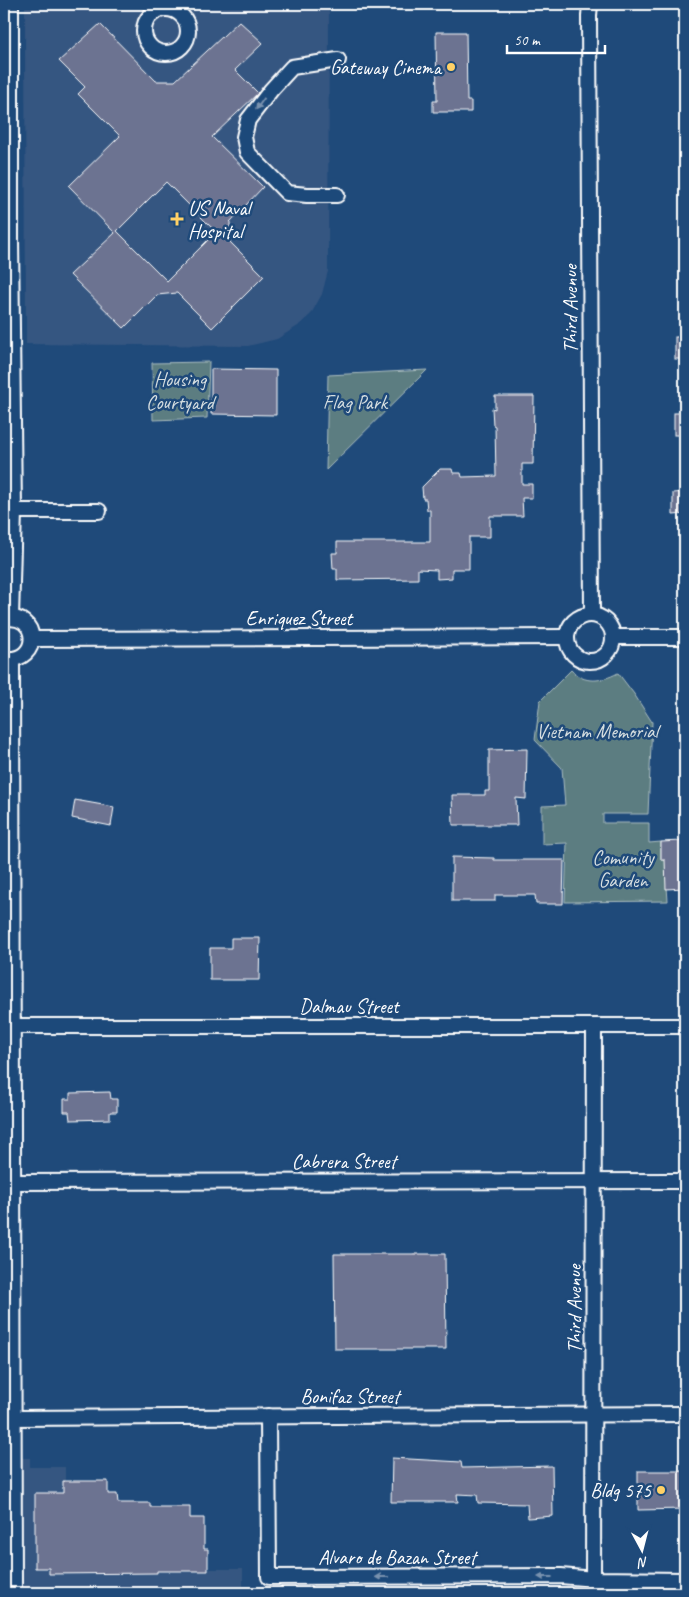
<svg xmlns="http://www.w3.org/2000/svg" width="689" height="1597" viewBox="0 0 689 1597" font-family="Caveat,sans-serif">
	<rect width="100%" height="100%" fill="#1f4a7a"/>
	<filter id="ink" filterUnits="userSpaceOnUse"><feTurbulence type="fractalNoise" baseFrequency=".02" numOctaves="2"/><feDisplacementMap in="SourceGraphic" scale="10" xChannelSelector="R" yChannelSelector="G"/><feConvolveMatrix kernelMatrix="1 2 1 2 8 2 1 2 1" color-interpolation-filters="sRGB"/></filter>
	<g filter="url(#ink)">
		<g fill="#365681">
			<polygon points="25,4 329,4 328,271 322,294 311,314 298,326 277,339 248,346 26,344"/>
			<polygon points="4,1447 4,1458 30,1458 30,1467 65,1467 65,1481 108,1481 108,1494 117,1494 118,1503 150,1503 151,1507 190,1507 190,1517 204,1518 204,1549 208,1549 208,1569 243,1569 243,1587 281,1588 281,1593 4,1593"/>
		</g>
		<g fill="#5b7d81" stroke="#adbec0">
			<polygon points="209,362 207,418 153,420 152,363"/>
			<polygon points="427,370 326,470 328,375"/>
			<path d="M 571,670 C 584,684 601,682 618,673 L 634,694 L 652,722 L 648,814 L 603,814 L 603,823 L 649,823 L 649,843 L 661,842 L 661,860 L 672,860 L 666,873 L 668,901 L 565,902 L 567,843 L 542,844 L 542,806 L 565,805 L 562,768 L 535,740 L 540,701 Z"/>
		</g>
		<g fill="#6c7391" stroke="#fff" fill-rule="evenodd">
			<path d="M 239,21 L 263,43 L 235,70 L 258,93 L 212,137 L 263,187 L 230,222 L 230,242 L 264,276 L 212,328 L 177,293 L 157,295 L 124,328 L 70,275 L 115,233 L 69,186 L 120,136 L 78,94 L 85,87 L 59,61 L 100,24 L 156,81 L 175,81 ZM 166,182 L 216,232 L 167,281 L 117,231 Z"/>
			<polygon points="436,32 466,32 467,101 471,101 471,112 433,112 433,101 437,101"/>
			<rect x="675" y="337" width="10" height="22"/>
			<polygon points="211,369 276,370 276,415 211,414"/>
			<polygon points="495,396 534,396 533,464 522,464 522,484 532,484 532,498 522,498 523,516 490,516 490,537 469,537 469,569 452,569 452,578 437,579 437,570 418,569 418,579 337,580 337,569 333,569 332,553 337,553 337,542 430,542 430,510 427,510 426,499 423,499 422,487 440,469 452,469 453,473 461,473 462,477 496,476 495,426 493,425 492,408 495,409"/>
			<rect x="674" y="413" width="11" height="22"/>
			<polygon points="685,492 685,514 673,515 673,493"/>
			<polygon points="527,749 526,799 516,798 517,825 453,825 452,795 485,795 485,791 489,791 489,750"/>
			<polygon points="75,800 114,807 111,826 72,818"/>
			<polygon points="681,841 681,845 685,845 685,888 666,889 665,860 661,860 661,842"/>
			<polygon points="452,857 494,858 494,860 564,860 563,904 536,904 535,895 495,895 495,901 452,901"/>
			<polygon points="231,938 260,938 259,980 210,980 210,948 231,948"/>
			<polygon points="110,1092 111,1099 117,1099 117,1112 110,1112 110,1119 70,1120 69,1112 64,1112 64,1099 70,1099 70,1093"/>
			<polygon points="334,1254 445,1254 446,1349 335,1349"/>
			<polygon points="392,1458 461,1462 462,1468 552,1466 553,1516 528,1518 527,1504 478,1503 477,1495 457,1494 458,1502 391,1502"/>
			<polygon points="638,1471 685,1471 685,1509 638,1510"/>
			<polygon points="63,1481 108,1481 108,1494 117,1494 118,1503 150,1503 150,1507 190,1507 190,1518 204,1518 204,1549 208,1549 208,1571 157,1571 157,1573 49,1574 49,1568 35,1568 35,1493 63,1493"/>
		</g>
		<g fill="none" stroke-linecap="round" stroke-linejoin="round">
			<defs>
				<g id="minor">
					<polyline points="11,4 11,238 14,511 11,618"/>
					<polyline points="590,4 589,16 592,615"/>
					<circle cx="166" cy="31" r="22"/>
					<polyline points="337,195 307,195 287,193 247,152 244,137 248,120 271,90 292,67 338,60"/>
					<polyline points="14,511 99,511"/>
					<circle cx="590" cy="638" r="23"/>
					<path d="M 4,619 C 39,611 42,663 5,659"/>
					<polyline points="613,637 685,637"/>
					<polyline points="32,639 567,637"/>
					<polyline points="12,659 14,1593"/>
					<polyline points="13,1026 685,1026"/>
					<polyline points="6,1182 685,1181"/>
					<polyline points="268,1416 269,1577 561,1576 594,1579 685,1580"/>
					<polyline points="14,1418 685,1414"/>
					<polyline points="593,1593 594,1026"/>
				</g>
			</defs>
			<use href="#minor" stroke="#fff" stroke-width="18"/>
			<use href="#minor" stroke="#1f4a7a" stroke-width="14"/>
		</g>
		<defs><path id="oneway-solid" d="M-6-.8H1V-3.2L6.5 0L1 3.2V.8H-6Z" transform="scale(1.25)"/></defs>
		<g fill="#7992af">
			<use href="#oneway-solid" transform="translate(260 104) rotate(126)"/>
			<use href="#oneway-solid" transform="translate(382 1577) rotate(180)"/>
			<use href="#oneway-solid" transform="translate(545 1577) rotate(180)"/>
		</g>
	</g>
	<g fill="#ffd166" stroke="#1f4a7a" stroke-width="2">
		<circle cx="451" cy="67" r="5"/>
		<path d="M174.5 211.5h5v5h5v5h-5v5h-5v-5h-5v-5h5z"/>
		<circle cx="661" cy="1490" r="5"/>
	</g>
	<g text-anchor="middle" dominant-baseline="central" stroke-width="5" stroke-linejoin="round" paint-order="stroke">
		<g font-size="20" fill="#fff" stroke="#1f4a7a" text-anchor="end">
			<text x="441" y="67">Gateway Cinema</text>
			<text x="188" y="208" text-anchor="start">US Naval<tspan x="188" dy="23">Hospital</tspan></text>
			<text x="651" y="1490">Bldg 575</text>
		</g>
		<g font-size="20" fill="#fff" stroke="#1f4a7a">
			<text transform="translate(570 309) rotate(-90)">Third Avenue</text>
			<text x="299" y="618">Enriquez Street</text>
			<text x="349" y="1006">Dalmau Street</text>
			<text x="344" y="1161">Cabrera Street</text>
			<text transform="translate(574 1309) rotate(-90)">Third Avenue</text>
			<text x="350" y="1396">Bonifaz Street</text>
			<text x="397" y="1557">Alvaro de Bazan Street</text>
		</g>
		<g font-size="20" fill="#d6dee0" stroke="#1f4a7a">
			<text x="180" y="379">Housing<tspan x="180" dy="23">Courtyard</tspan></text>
			<text x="355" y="402">Flag Park</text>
			<text x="597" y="731">Vietnam Memorial</text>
			<text x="623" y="857">Comunity<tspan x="623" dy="23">Garden</tspan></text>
		</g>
	</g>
	<rect width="689" height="1597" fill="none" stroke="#1f4a7a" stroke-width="20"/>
	<rect x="10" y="10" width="669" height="1577" fill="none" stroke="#fff" stroke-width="2" filter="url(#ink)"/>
	<g transform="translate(642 1550) rotate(173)" stroke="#1f4a7a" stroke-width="4" paint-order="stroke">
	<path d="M0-4L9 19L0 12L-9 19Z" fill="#ffffff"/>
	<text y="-8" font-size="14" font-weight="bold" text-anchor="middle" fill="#ffffff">N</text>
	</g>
	<path d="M507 45v8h98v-8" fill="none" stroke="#ffffff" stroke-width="2.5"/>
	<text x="514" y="45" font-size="15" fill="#ffffff" stroke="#1f4a7a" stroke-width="4" paint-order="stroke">50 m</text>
</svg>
